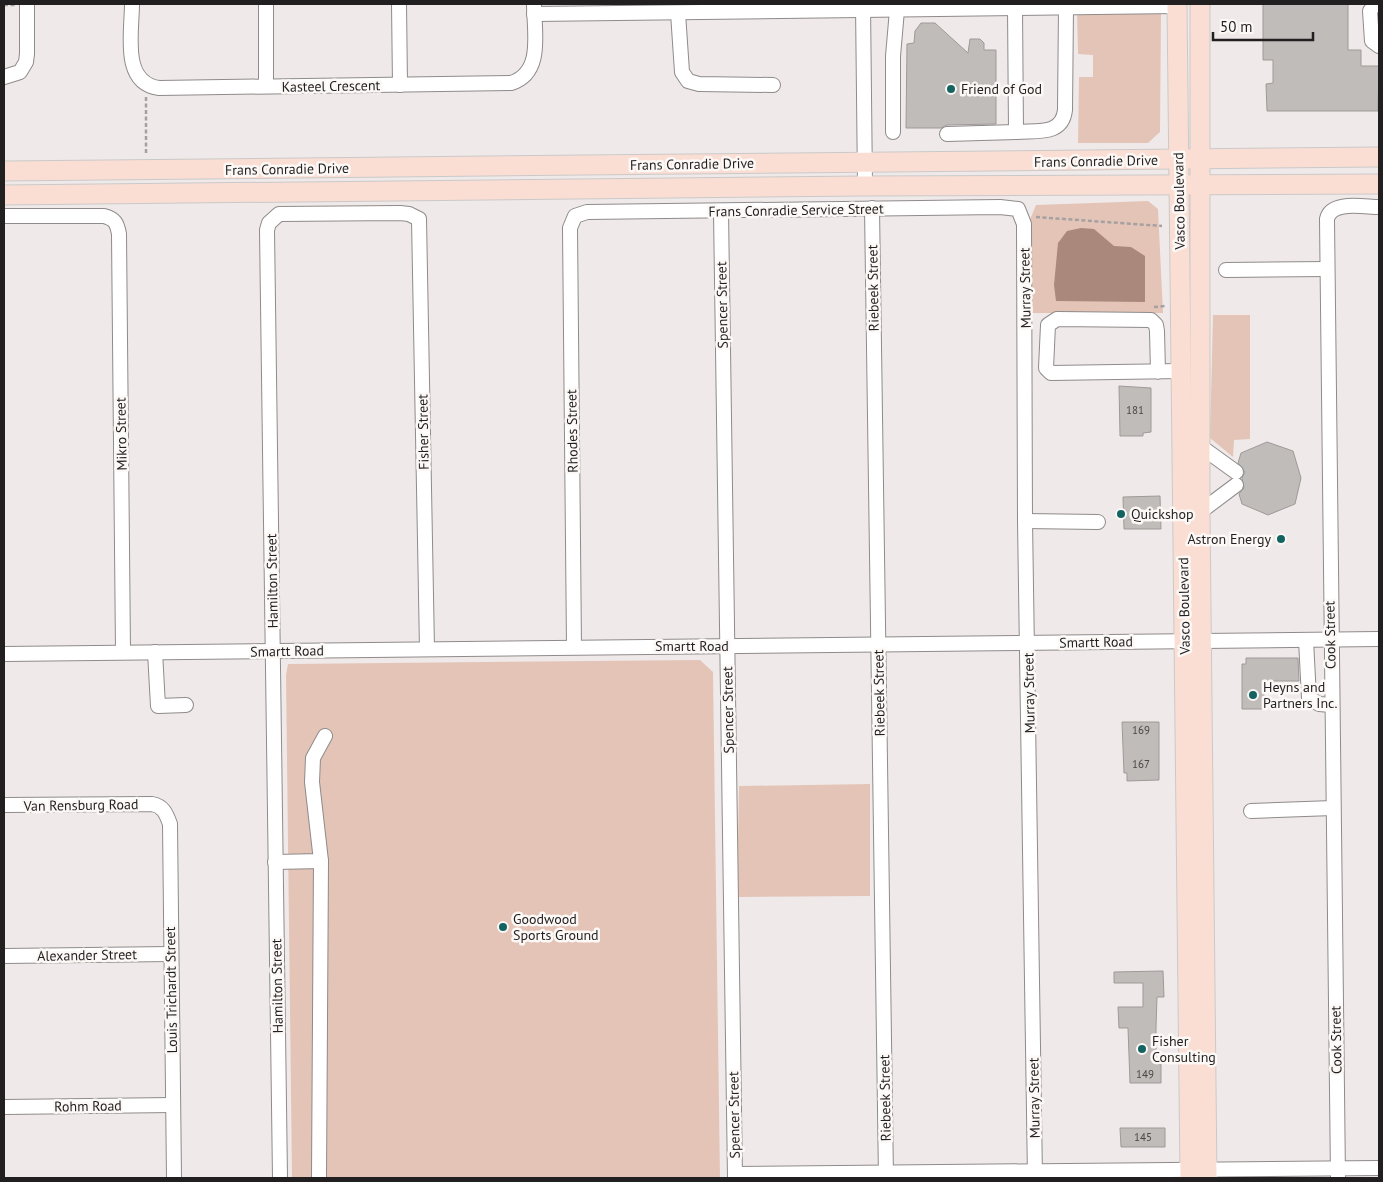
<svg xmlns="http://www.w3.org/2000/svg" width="1383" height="1182" viewBox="0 0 1383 1182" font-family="'PT Sans',sans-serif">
	<rect width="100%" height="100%" fill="#efeae9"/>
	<g fill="#e4c4b7">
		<polygon points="1077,9 1161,11 1160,132 1148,143 1078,143 1079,77 1093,77 1093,55 1078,54"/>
		<polygon points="1148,201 1158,209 1163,313 1031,313 1029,222 1036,205"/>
		<polygon points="1213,315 1250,315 1250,439 1234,440 1233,457 1210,438"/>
		<polygon points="700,660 713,672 720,1178 292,1178 286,675 288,664"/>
		<polygon points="870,784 870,896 737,897 739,786"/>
	</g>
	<polygon fill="#aa887b" points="1081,228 1094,229 1114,246 1131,247 1145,256 1145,302 1056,301 1054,285 1058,243 1067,231"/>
	<g fill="#c0bcba" stroke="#9e9a98">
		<polygon points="1263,4 1348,4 1348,50 1361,50 1361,66 1379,66 1378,111 1267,111 1266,84 1273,83 1273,60 1263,60"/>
		<polygon points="921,23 935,23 968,53 970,39 980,39 984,43 984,50 996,50 996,124 947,125 941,128 906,128 907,44 914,43 915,31"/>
		<polygon points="1119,386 1151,388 1151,432 1143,433 1143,436 1120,436"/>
		<polygon points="1267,442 1293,451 1301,478 1295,504 1268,515 1242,504 1239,494 1244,488 1242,478 1245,472 1238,463 1241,453"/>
		<polygon points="1160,496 1161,529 1124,529 1123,497"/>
		<polygon points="1246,658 1298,658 1299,681 1264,681 1264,709 1242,709 1242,664 1246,664"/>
		<polygon points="1122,722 1159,722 1159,780 1127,781 1127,773 1124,773"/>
		<polygon points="1163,971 1164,997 1157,997 1156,1028 1156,1064 1161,1064 1161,1083 1130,1083 1128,1028 1119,1028 1118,1007 1143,1007 1143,983 1114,983 1114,972"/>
		<polygon points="1120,1128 1165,1128 1165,1147 1121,1147"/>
	</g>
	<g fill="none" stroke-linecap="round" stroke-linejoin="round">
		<defs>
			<g id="minor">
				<path d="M 132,4 C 132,32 121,83 159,88 L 511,83 C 544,73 534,31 534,4"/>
				<polyline points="266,4 266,86"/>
				<polyline points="399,4 400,85"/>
				<polyline points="863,4 865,186"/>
				<polyline points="1375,4 1370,11 1372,41 1379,46"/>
				<path d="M 1015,7 L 1016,132 C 1037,130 1062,136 1065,110 L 1066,7"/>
				<polyline points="678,13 682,72 688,81 699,84 773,85"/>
				<polyline points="534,14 1177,6"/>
				<polyline points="4,77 20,72 26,62 27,54 27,4"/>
				<polyline points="893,132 893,56 897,10"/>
				<polyline points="947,134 1016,132"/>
				<polyline points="872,208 886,1178"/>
				<polyline points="721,211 735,1178"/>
				<path d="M 4,216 L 104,216 C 115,219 117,223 119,234 L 123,652"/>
				<polyline points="1226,270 1327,269"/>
				<polyline points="1158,372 1157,331 1156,325 1151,320 1057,319 1048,325 1046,368 1051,373 1181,371"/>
				<polyline points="1200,446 1236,472"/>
				<polyline points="1200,512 1236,485"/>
				<polyline points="1025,521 1098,522"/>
				<polyline points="1306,640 1309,698 1319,704 1331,705"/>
				<polyline points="574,647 570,228 575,216 587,212 1000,207 1018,209 1024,224 1025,521 1035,1178"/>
				<polyline points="155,652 158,706 186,705"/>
				<polyline points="4,654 1379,639"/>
				<path d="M 4,805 L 152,804 C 163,806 166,813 170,824 L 174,1178"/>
				<polyline points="1251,811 1333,808"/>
				<polyline points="275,862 321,861 312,782 313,758 325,736"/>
				<polyline points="4,956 171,954"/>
				<polyline points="4,1107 173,1105"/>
				<polyline points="735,1174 1379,1168"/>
				<polyline points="280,1178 267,230 269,223 279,214 400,213 409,214 419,219 427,649"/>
				<polyline points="319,1178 321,861"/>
				<path d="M 1338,1178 L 1327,219 C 1331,200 1364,207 1379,207"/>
			</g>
			<g id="major">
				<polyline points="1177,4 1190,1178"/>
				<polyline points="1200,4 1200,512 1207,1178"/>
				<polyline points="4,171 1379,157"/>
				<polyline points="4,195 865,186 1379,184"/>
			</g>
		</defs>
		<use href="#minor" stroke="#8f8b8a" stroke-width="16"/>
		<use href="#major" stroke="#cac9c9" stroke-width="21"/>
		<g stroke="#a5a1a0" stroke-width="2.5" stroke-dasharray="4 2.5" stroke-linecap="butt">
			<polyline points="4,5 15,5"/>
			<polyline points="146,153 146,96"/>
			<polyline points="1036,217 1162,226"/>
			<polyline points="1154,307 1165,306"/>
		</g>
		<use href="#minor" stroke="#fff" stroke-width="14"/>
		<use href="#major" stroke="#fbded3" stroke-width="19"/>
	</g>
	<g fill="#136361" stroke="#fcf8f6" stroke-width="2">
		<circle cx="951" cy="89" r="5"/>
		<circle cx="1121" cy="514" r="5"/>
		<circle cx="1281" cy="539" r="5"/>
		<circle cx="1253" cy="695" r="5"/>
		<circle cx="503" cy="927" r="5"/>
		<circle cx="1142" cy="1049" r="5"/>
	</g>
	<g text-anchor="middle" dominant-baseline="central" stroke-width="5" stroke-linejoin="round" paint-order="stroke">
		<g font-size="11" fill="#494646">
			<text x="1135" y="410">181</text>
			<text x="1141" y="730">169</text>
			<text x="1141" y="764">167</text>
			<text x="1145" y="1074">149</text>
			<text x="1143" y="1137">145</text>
		</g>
		<g font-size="14" fill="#211f1f" stroke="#fcf8f6">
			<text transform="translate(331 86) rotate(-1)">Kasteel Crescent</text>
			<text transform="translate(1096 161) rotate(-1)">Frans Conradie Drive</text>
			<text transform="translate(692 164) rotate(-1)">Frans Conradie Drive</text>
			<text transform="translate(287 169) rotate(-1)">Frans Conradie Drive</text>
			<text transform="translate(1179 201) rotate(-91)">Vasco Boulevard</text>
			<text transform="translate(796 210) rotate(-1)">Frans Conradie Service Street</text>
			<text transform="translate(873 288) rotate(-91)">Riebeek Street</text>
			<text transform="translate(1025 288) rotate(-91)">Murray Street</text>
			<text transform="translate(722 305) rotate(-91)">Spencer Street</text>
			<text transform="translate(572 431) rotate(-91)">Rhodes Street</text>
			<text transform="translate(423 432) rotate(-91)">Fisher Street</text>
			<text transform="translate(121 434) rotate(-91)">Mikro Street</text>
			<text transform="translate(272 581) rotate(-91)">Hamilton Street</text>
			<text transform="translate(1184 606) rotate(-91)">Vasco Boulevard</text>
			<text transform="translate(1330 635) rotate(-91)">Cook Street</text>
			<text transform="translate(1096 642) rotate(-1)">Smartt Road</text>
			<text x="692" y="646">Smartt Road</text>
			<text transform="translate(287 651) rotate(-1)">Smartt Road</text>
			<text transform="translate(879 693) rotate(-91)">Riebeek Street</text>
			<text transform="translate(1029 693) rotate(-91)">Murray Street</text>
			<text transform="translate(728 710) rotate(-91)">Spencer Street</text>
			<text transform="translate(81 805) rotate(-1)">Van Rensburg Road</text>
			<text transform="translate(87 955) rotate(-1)">Alexander Street</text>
			<text transform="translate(277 986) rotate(-91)">Hamilton Street</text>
			<text transform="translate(171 990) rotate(-91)">Louis Trichardt Street</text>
			<text transform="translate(1336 1040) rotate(-91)">Cook Street</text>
			<text transform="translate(885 1098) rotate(-91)">Riebeek Street</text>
			<text transform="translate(1034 1098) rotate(-91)">Murray Street</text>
			<text transform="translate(88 1106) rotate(-1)">Rohm Road</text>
			<text transform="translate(734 1115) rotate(-91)">Spencer Street</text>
		</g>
		<g font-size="14" fill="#211f1f" stroke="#fcf8f6" text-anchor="start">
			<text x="961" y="89">Friend of God</text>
			<text x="1131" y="514">Quickshop</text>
			<text x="1271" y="539" text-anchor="end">Astron Energy</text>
			<text x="1263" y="687">Heyns and<tspan x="1263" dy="16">Partners Inc.</tspan></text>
			<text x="513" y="919">Goodwood<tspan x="513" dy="16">Sports Ground</tspan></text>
			<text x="1152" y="1041">Fisher<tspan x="1152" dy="16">Consulting</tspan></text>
		</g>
	</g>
	<rect width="1383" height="1182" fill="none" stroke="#211f1f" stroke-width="10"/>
	<path d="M1213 32v8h100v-8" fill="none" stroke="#211f1f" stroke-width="2.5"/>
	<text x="1220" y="32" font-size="15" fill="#211f1f" stroke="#fcf8f6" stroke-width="4" paint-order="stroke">50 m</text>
</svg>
